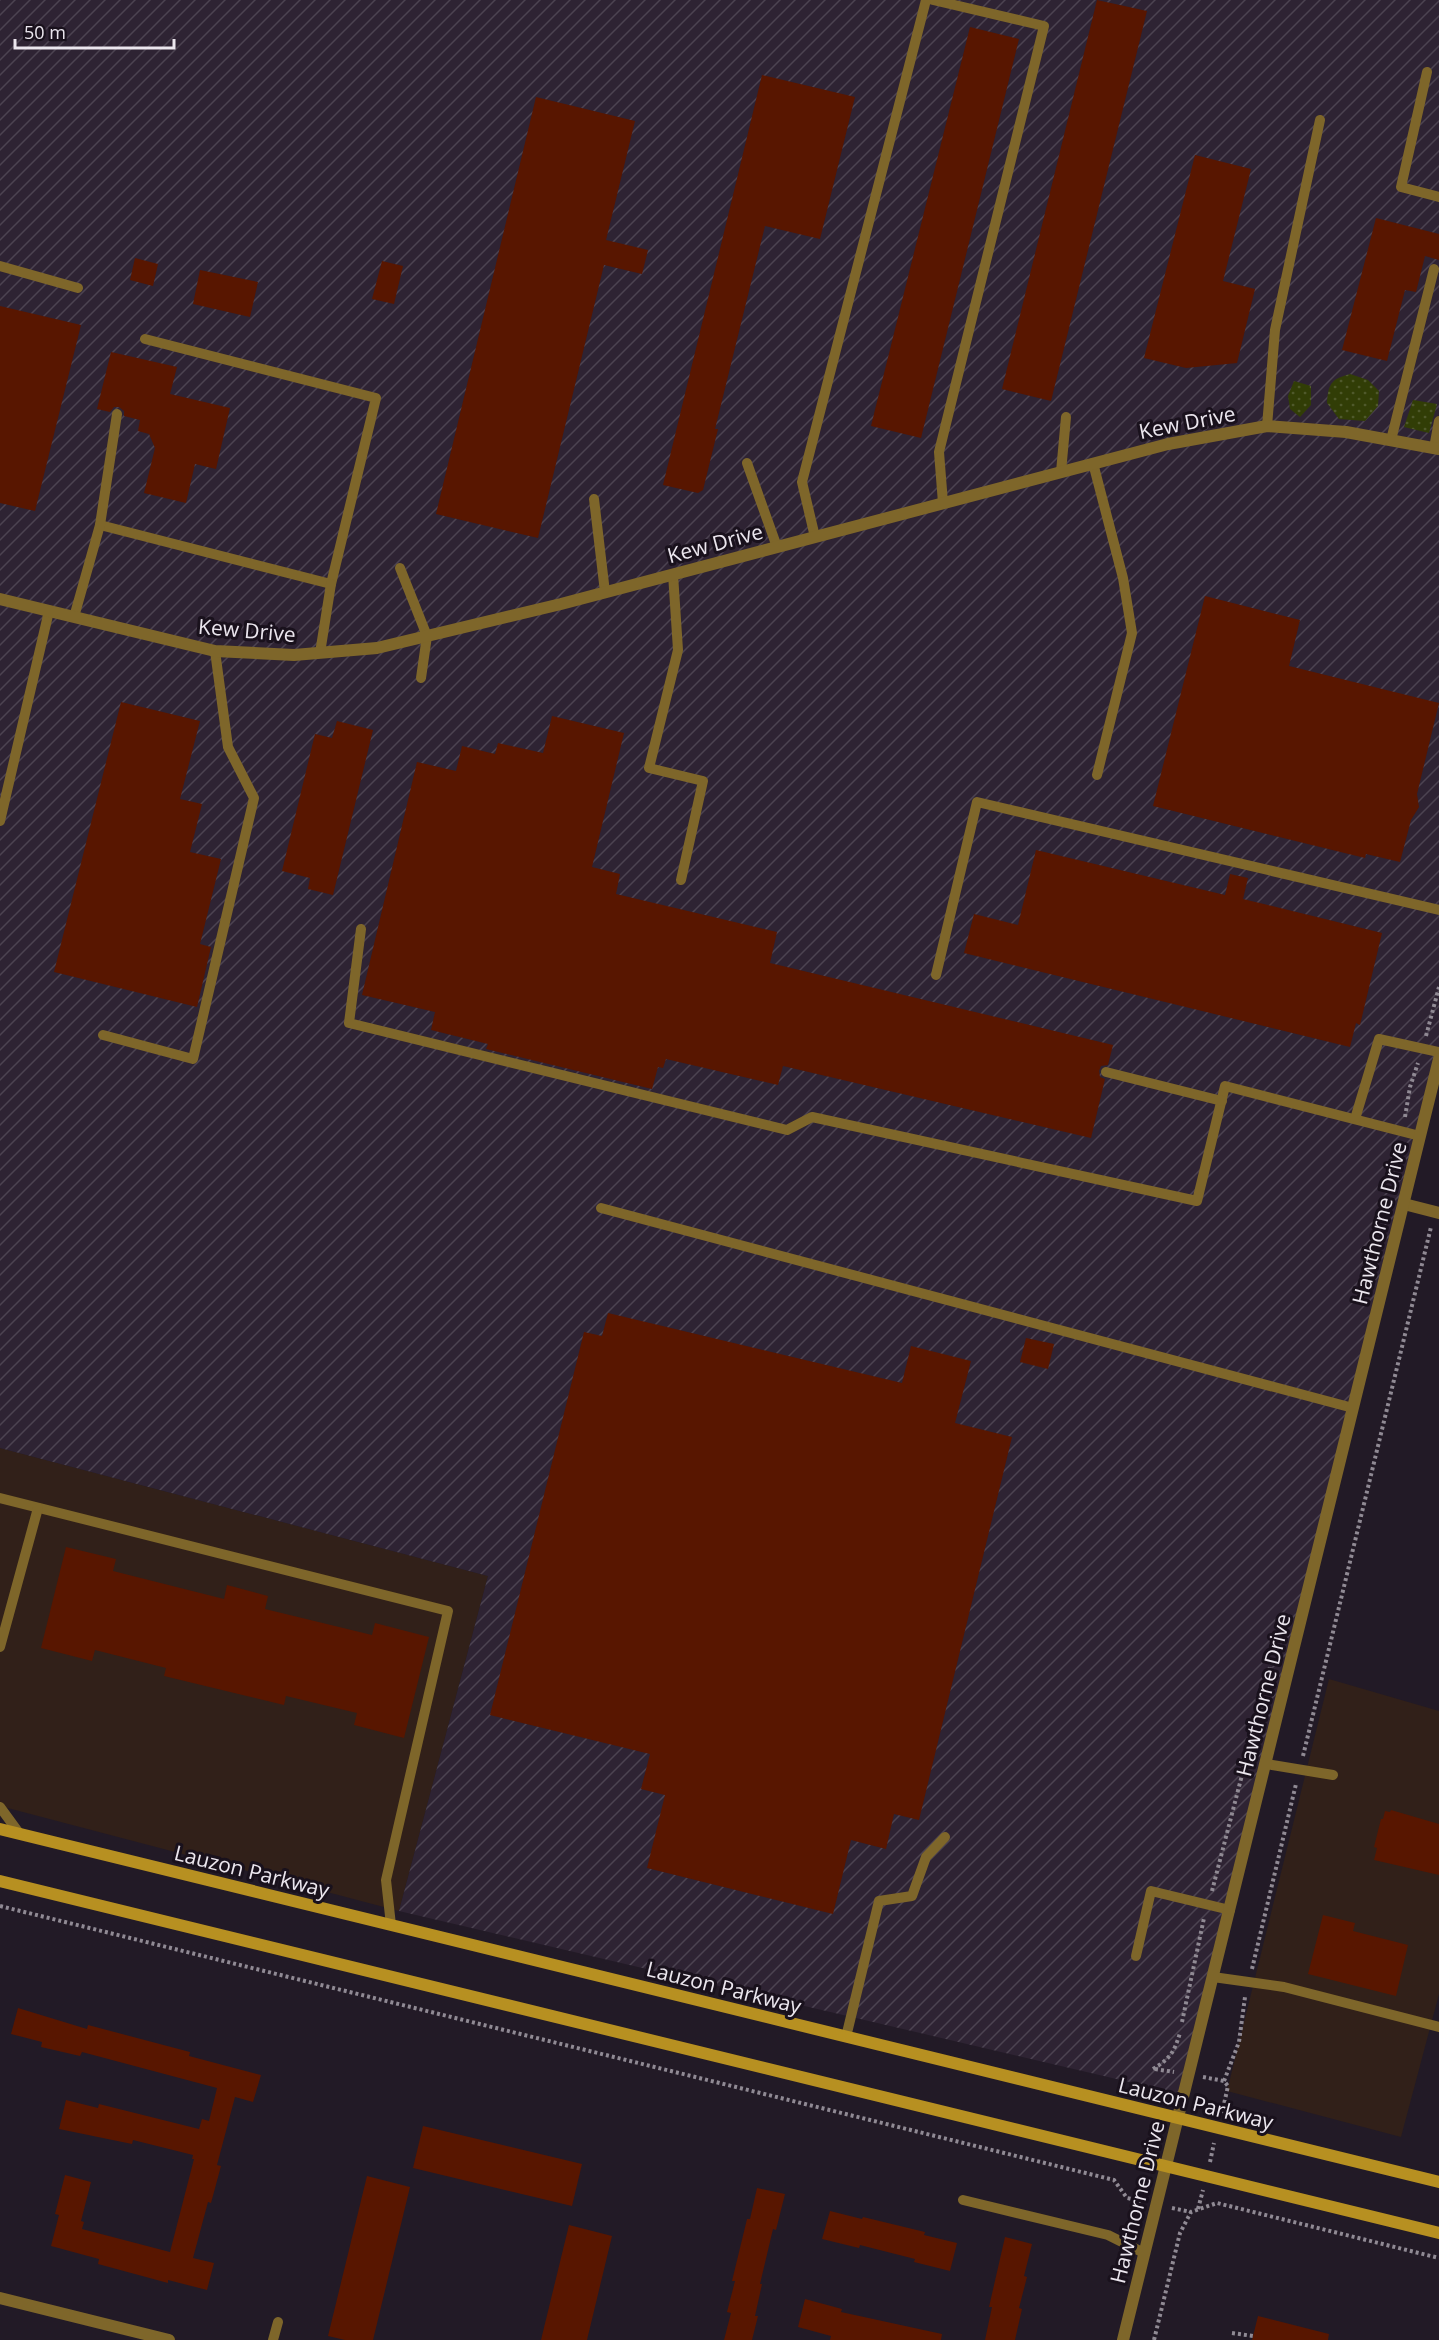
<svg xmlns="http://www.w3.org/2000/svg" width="1439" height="2340" viewBox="0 0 1439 2340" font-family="'Open Sans',sans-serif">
	<defs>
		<pattern id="industrial-furrows" width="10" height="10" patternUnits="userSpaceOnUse" patternTransform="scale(1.5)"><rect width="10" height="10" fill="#2e2333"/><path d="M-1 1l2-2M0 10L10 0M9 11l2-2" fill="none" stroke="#4c4351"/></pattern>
		<pattern id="grass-dots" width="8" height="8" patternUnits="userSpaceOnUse" patternTransform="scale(1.5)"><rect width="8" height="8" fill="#313d06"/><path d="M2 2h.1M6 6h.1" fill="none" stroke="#4f592b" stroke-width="1.8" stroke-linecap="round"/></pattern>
	</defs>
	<rect width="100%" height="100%" fill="#221a26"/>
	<g fill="#312019">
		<polygon points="0,1448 488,1576 399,1911 0,1806"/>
		<polygon points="1329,1679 1439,1711 1439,1994 1401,2137 1227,2091"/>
	</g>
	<polygon fill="url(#industrial-furrows)" points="0,0 1439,0 1439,1060 1185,2095 399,1911 488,1576 0,1448"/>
	<g fill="url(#grass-dots)">
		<path d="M 1350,374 L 1368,380 L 1379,391 L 1378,406 L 1365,421 L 1339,419 L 1327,403 C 1328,384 1331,379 1350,374 Z"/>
		<polygon points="1294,381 1311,386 1311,405 1300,417 1290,409 1288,396"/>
		<polygon points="1413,400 1437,404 1429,433 1404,427"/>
	</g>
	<g fill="#581600">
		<polygon points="1097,0 1147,11 1051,401 1002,389"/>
		<polygon points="970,27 1019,39 921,438 871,426"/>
		<polygon points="762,75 855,97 820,239 765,226 715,429 718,429 703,490 698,493 663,485"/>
		<polygon points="536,97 635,121 606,240 648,250 642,274 604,265 538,538 436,514"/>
		<polygon points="1195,155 1251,169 1223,281 1255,289 1237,363 1186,368 1144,358"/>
		<polygon points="1376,218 1439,234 1439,260 1425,256 1416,292 1405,290 1387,361 1342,350"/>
		<polygon points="135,258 158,264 153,286 130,280"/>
		<polygon points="382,261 403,266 394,304 372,299"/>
		<polygon points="200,270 258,282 250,317 193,304"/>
		<polygon points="0,306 81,325 35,511 0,503"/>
		<polygon points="111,352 177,367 170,394 230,408 216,469 195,464 186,503 144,493 155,448 149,434 138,431 140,420 124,416 124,411 119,407 114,407 110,412 97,409"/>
		<polygon points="1205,596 1300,620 1289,666 1439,703 1417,794 1419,807 1411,820 1400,862 1366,854 1365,858 1153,806"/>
		<polygon points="121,702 200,721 180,799 202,804 190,852 221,859 200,944 211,947 197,1007 54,972"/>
		<polygon points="552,716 624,733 592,867 620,874 616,894 777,932 770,963 1113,1045 1108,1065 1101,1066 1099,1071 1100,1077 1105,1079 1091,1138 783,1066 778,1085 666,1059 663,1068 658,1067 652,1089 486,1049 488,1044 431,1030 435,1012 362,995 417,762 456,771 462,746 495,754 498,743 543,753"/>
		<polygon points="337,721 373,730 333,895 308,889 310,878 282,871 315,734 332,738"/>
		<polygon points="1036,850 1225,895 1230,874 1248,878 1243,899 1382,933 1360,1025 1356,1023 1350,1047 964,953 974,914 1018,925"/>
		<polygon points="608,1313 902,1383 911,1346 971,1361 955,1423 1012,1437 919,1820 894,1814 886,1849 851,1840 833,1914 647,1868 665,1795 641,1789 650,1754 490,1715 584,1332 602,1336"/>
		<polygon points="1026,1338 1054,1344 1048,1369 1020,1362"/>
		<polygon points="66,1547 116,1559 113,1571 224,1599 227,1585 268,1596 265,1609 372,1635 375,1623 429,1637 404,1738 354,1725 357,1713 286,1696 284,1705 164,1676 166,1668 95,1650 92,1661 41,1648"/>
		<polygon points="1391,1810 1439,1824 1439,1875 1374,1860 1377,1848 1374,1847 1381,1819 1383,1819 1385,1811 1390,1812"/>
		<polygon points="1323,1915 1355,1923 1353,1931 1408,1945 1396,1996 1308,1974"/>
		<polygon points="18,2008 87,2029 88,2025 190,2052 189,2056 261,2075 253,2102 235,2097 217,2165 221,2166 211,2203 208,2202 193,2258 214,2263 207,2290 168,2280 168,2283 98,2264 99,2259 51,2246 59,2215 55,2214 65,2175 91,2182 81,2221 84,2222 82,2229 170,2252 194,2159 192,2159 193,2155 133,2140 132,2144 59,2129 66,2100 98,2108 99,2104 199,2129 202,2119 209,2121 217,2088 82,2052 80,2056 41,2047 42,2042 11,2034"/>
		<polygon points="423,2126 582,2164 572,2206 413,2168"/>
		<polygon points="367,2176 410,2187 373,2340 345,2340 328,2336"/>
		<polygon points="757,2188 785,2194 776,2230 773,2229 760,2284 762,2284 755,2316 758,2316 752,2340 724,2340 731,2313 727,2312 735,2281 732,2281 747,2219 750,2219"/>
		<polygon points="830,2211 862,2219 863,2217 925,2232 924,2235 957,2243 950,2271 914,2262 915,2259 860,2245 859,2248 822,2239"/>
		<polygon points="569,2225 612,2236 587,2340 541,2340"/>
		<polygon points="1005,2237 1032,2244 1024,2276 1027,2277 1019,2308 1022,2309 1015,2340 985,2340 992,2307 989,2307"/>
		<polygon points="805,2299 842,2309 841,2312 942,2334 941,2340 830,2340 831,2336 798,2327"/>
		<polygon points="1258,2316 1329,2334 1328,2340 1252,2340"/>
	</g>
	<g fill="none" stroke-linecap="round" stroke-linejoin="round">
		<g stroke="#908a94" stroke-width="4" stroke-dasharray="3 3" stroke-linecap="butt">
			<polyline points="1426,1036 1439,987"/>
			<polyline points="1405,1117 1410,1087 1418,1063"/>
			<polyline points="1303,1756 1431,1227"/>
			<polyline points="1212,1891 1271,1663"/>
			<polyline points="0,1906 1114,2180 1127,2198 1141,2201"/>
			<polyline points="1252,1969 1296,1784"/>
			<polyline points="1182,2022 1204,1918"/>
			<path d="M 1153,2069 C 1171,2058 1174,2052 1180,2033"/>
			<polyline points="1155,2069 1174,2072"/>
			<polyline points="1203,2077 1224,2081 1228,2086 1222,2113"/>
			<polyline points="1224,2081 1239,2042 1245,1997"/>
			<polyline points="1210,2162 1214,2143"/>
			<polyline points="1172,2208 1191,2212"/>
			<polyline points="1198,2209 1203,2190"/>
			<polyline points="1232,2333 1253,2336"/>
			<polyline points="1154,2340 1180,2233 1191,2212 1217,2203 1439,2258"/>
		</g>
		<g stroke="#7e662a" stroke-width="10">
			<polyline points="933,0 1044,26 939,452 943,503"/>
			<polyline points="1427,72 1401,187 1439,197"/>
			<polyline points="0,266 78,288"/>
			<polyline points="1267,426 1275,330 1320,120"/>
			<polyline points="1391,440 1434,269"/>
			<polyline points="1434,448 1439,421"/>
			<polyline points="747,463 777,547"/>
			<polyline points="1093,463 1123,578 1132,633 1097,775"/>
			<polyline points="1061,472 1066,417"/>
			<polyline points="594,499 605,592"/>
			<polyline points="100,525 331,584 376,398 145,339"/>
			<polyline points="815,537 802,482 926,0"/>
			<polyline points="400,568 427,636 421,678"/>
			<polyline points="673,574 678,650 649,768 703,781 681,880"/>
			<polyline points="74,617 100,525 117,414"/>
			<polyline points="320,653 331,584"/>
			<polyline points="0,821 49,611"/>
			<polyline points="361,929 349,1023 787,1130 812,1117 1197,1201 1225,1086 1420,1136"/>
			<polyline points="936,975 977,802 1439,910"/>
			<polyline points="103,1035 193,1059 254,798 228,747 215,651"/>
			<polyline points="1106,1072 1222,1101"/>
			<polyline points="1355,1119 1379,1039 1439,1052"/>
			<polyline points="601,1208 1353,1408"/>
			<polyline points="0,1498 448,1611 386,1880 391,1925"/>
			<polyline points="0,1647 38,1508"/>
			<polyline points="1266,1764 1333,1775"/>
			<polyline points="0,1807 19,1833"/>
			<polyline points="1136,1956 1151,1891 1230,1910"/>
			<polyline points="1213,1977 1284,1987 1439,2027"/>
			<polyline points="846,2037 879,1901 912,1896 926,1857 945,1837"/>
			<polyline points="963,2200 1108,2235 1144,2253"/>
			<polyline points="273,2340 278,2322"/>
		</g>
		<g stroke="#7e662a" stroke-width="12">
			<polyline points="0,599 215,651 294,655 377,648 561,604 1168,444 1267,426 1346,432 1439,449"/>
			<polyline points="1404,1204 1439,1213"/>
			<polyline points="0,2298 169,2340"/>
			<polyline points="1123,2340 1439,1059"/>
		</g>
		<g stroke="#b79021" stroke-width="12">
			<polyline points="0,1829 1439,2182"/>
			<polyline points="0,1881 1439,2233"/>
		</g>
	</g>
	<g text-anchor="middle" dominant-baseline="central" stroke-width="6" stroke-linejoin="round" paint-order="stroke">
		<g font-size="21" fill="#ebe6ee" stroke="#19111c">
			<text transform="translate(1187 422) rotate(-11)">Kew Drive</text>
			<text transform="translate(715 543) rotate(-15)">Kew Drive</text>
			<text transform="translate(247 630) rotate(5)">Kew Drive</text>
			<text transform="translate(1379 1223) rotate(-76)">Hawthorne Drive</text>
			<text transform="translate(1263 1695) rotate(-76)">Hawthorne Drive</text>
			<text transform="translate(252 1871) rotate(14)">Lauzon Parkway</text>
			<text transform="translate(724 1987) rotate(14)">Lauzon Parkway</text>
			<text transform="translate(1196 2103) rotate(14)">Lauzon Parkway</text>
			<text transform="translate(1137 2202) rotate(-76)">Hawthorne Drive</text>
		</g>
	</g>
	<path d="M15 39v9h159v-9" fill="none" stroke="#ebe6ee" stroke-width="3"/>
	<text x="24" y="39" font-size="18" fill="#ebe6ee" stroke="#19111c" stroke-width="4.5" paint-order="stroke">50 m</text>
</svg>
